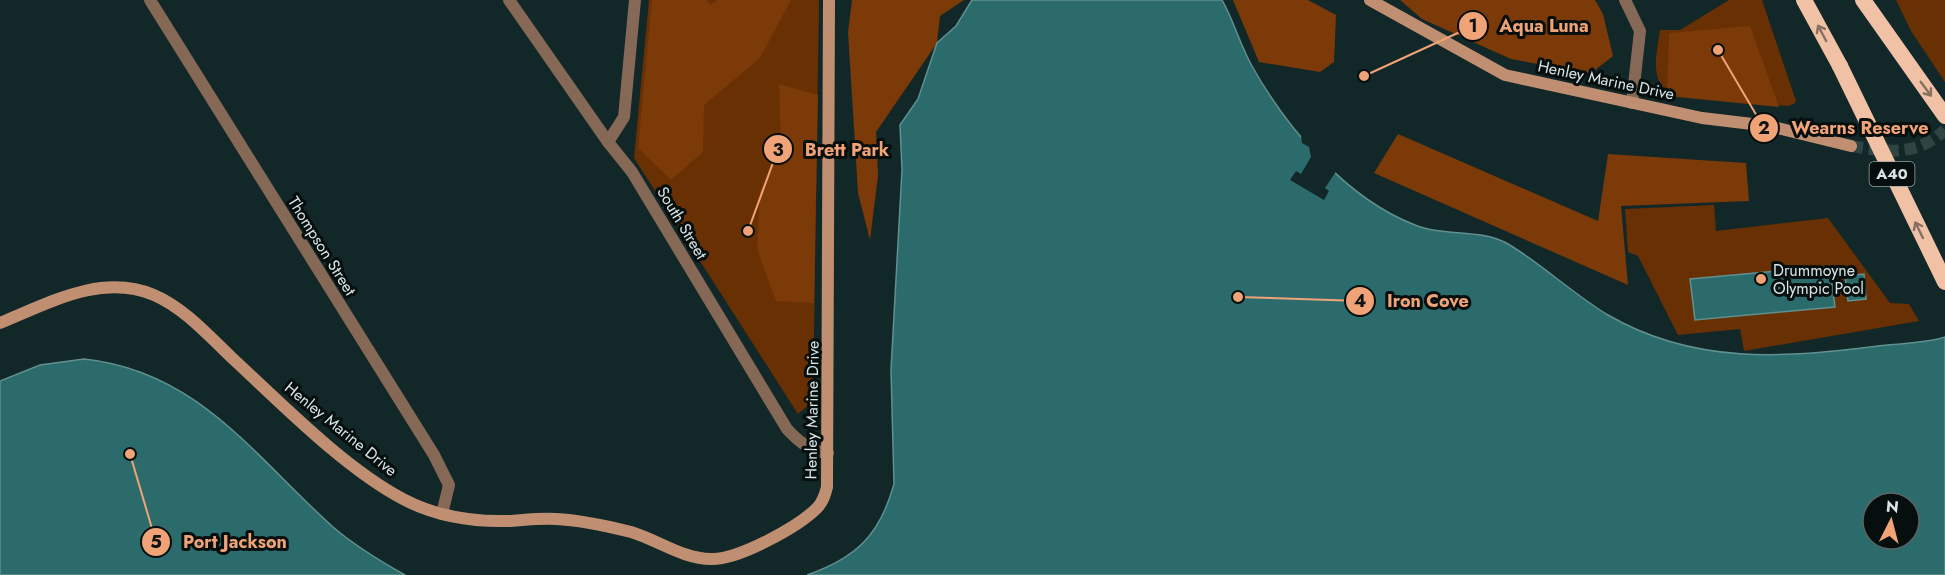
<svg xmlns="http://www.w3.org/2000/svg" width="1945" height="575" viewBox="0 0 1945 575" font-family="Jost,sans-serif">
	<rect width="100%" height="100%" fill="#122727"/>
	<g fill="#693003">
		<polygon points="649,0 819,0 813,401 798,414 634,158"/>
		<path d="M 1729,0 L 1762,0 L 1796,101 L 1794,104 L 1787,106 L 1676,94 C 1647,85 1657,54 1660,30 L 1680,30 Z"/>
		<polygon points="1896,0 1945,0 1945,82 1911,31"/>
		<polygon points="1714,205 1716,231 1828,218 1890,303 1909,304 1919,321 1744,351 1740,329 1678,335 1638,256 1628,252 1625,209"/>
	</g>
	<g fill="#7b3a07">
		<polygon points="652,0 707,0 710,5 718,0 791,0 760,58 704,105 703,152 671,180 638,148"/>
		<polygon points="852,0 964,0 940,16 937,43 876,132 878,176 870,240 858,193 848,32"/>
		<polygon points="1233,0 1308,0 1336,15 1334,62 1320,72 1259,62"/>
		<polygon points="1400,0 1595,0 1603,14 1613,56 1590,74 1511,59 1422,19"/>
		<polygon points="1750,26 1779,107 1667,96 1669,33"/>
		<polygon points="779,84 818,95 814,303 776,301 757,249 760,192 781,146"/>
		<polygon points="1398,134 1598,221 1608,154 1746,163 1749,201 1621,206 1628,285 1374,173"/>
	</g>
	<g fill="#2c6b6b" stroke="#609090" stroke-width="1.5" fill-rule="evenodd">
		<path d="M 972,0 L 1222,0 C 1234,21 1240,45 1252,66 C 1287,129 1347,199 1415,225 C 1445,237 1480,228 1508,244 C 1542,264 1573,294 1608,315 C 1694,365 1784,358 1878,346 C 1901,343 1923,344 1945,337 L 1945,575 L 807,575 C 856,558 880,535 894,484 L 891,370 L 902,170 L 900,125 L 918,99 L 937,43 L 956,26 ZM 1873,503 L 1909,503 L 1909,539 L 1873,539 Z"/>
		<polygon points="1830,266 1835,307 1695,320 1690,279"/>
		<polygon points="1864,274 1866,299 1848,301 1845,276"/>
		<path d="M 84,359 C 198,371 254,456 333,527 C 355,546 380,561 405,575 L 0,575 L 0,381 L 40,365 Z"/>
	</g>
	<polygon fill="#122727" points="1300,128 1337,170 1325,188 1329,191 1324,200 1290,180 1296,171 1301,174 1311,157 1309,147 1302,143"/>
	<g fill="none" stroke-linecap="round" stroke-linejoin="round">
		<path stroke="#304444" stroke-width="12" stroke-dasharray="12 6" stroke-linecap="butt" d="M 1851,146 C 1888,152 1915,157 1945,130"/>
		<polyline stroke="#866856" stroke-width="12" points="509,0 608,142"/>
		<g stroke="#866856" stroke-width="12">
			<polyline points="150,0 434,455 449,485 442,514"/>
			<path d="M 635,0 L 624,117 L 608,142 L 632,172 L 787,429 C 799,442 810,451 828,453"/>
			<polyline points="1625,0 1640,31 1632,103"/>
		</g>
		<g stroke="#c08f72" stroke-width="12">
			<polyline points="1370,0 1505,75 1702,118 1769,126 1851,146"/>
			<path d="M 0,323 C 49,303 101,273 154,295 C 184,308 208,335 231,357 C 281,403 344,468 403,499 C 435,516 472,522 509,521 C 524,520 540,518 556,519 C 580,520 607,526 631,532 C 658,540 683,559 711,559 C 738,560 798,527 817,508 C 823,502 825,495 827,487 L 829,0"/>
		</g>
		<g stroke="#f0c1a5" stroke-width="16">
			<polyline points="1804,0 1840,66"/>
			<polyline points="1863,0 1945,116"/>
		</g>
		<polyline stroke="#f0c1a5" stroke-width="16" points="1840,66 1945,282"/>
	</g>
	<defs><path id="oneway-shaft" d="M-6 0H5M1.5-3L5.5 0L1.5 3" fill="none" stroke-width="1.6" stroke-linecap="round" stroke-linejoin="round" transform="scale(1.5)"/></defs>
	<g stroke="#877061">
		<use href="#oneway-shaft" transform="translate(1822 33) rotate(-118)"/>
		<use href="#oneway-shaft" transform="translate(1926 89) rotate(54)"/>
		<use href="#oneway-shaft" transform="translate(1919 230) rotate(-116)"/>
	</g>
	<circle fill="#efa376" stroke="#060e0e" stroke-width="2" cx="1761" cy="279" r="6"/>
	<g text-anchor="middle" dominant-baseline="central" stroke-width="6" stroke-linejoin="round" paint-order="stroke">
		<rect fill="#060e0e" stroke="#9aa4a4" stroke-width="1.5" x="1869.5" y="162" width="45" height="24" rx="4.5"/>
		<g font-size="15" font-weight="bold" fill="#d9e5e5">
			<text x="1892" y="174">A40</text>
		</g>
		<g font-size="16" fill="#d9e5e5" stroke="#060e0e">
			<text transform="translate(1606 80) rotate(12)">Henley Marine Drive</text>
			<text transform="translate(682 223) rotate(59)">South Street</text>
			<text transform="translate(322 246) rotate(58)">Thompson Street</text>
			<text transform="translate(812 410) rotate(-89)">Henley Marine Drive</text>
			<text transform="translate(341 429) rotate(39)">Henley Marine Drive</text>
		</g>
		<g font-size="16" fill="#d9e5e5" stroke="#060e0e" text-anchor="start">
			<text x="1773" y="270">Drummoyne<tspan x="1773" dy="18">Olympic Pool</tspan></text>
		</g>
	</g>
	<path fill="none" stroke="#efa376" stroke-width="2" d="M1364 76L1473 26M1718 50L1764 128M748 231L778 149M1238 297L1360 301M130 454L156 542"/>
	<g fill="#efa376" stroke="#060e0e" stroke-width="2">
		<circle cx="1364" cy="76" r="6"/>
		<circle cx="1718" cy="50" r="6"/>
		<circle cx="748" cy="231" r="6"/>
		<circle cx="1238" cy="297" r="6"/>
		<circle cx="130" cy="454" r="6"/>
		<circle cx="1473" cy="26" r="15"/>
		<circle cx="1764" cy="128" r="15"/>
		<circle cx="778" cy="149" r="15"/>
		<circle cx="1360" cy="301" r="15"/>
		<circle cx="156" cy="542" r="15"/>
	</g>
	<g font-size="18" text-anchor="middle" font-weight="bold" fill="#111">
		<text x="1473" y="32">1</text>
		<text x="1764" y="134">2</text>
		<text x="778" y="156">3</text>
		<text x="1360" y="307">4</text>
		<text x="156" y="548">5</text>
	</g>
	<g font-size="18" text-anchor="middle" font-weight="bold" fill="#efa376" stroke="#060e0e" stroke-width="6" stroke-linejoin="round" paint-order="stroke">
		<text x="1544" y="32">Aqua Luna</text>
		<text x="1860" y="134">Wearns Reserve</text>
		<text x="847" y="156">Brett Park</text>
		<text x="1428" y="307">Iron Cove</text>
		<text x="235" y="548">Port Jackson</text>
	</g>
	<g transform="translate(1891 521) rotate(6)"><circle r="28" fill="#060e0e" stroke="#5a6464" stroke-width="1.5"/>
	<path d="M0-4.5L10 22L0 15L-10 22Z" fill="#efa376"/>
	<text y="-9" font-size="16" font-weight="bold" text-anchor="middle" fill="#d9e5e5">N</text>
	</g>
</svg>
